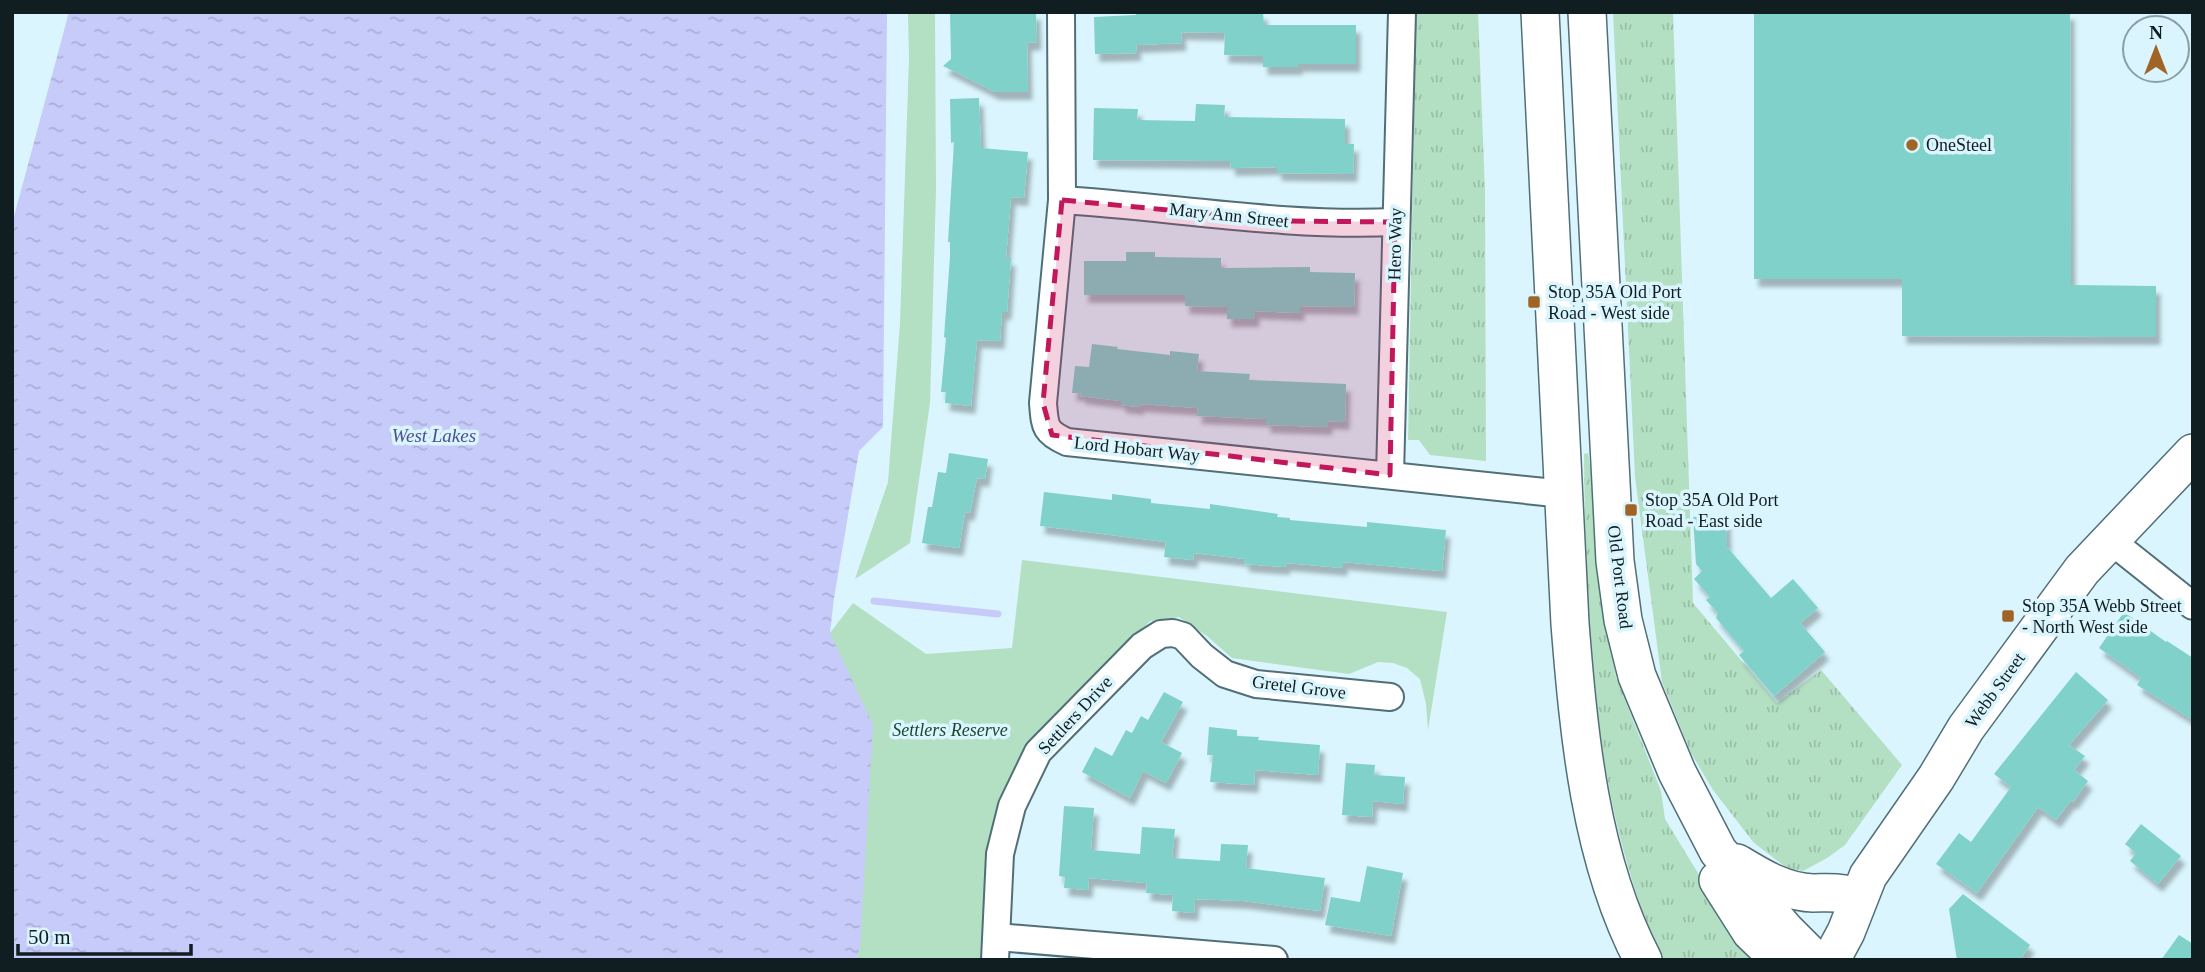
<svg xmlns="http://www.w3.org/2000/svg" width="2205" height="972" viewBox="0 0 2205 972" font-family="Georgia,serif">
	<defs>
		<pattern id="grass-tufts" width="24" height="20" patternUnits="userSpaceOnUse" patternTransform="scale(1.75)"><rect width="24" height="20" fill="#b3dfc3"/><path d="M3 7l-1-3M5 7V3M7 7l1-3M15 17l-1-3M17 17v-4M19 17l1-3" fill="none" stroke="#99bfa7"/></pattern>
		<pattern id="water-ripples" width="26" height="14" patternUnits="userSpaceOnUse" patternTransform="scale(1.75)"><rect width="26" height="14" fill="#c6cbf9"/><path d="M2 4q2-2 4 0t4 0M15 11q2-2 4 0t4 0" fill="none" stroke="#a9aed5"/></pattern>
		<filter id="shadow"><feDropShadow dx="4.5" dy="8" stdDeviation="2" flood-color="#0004"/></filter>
	</defs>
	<rect width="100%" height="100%" fill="#daf5fd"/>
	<g fill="url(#grass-tufts)">
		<polygon points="1416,12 1478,12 1485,192 1486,461 1430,455 1419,440 1408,440"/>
		<polygon points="1613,12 1673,12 1693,603 1777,703 1821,670 1902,765 1845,845 1827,858 1803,871 1787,868 1754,843 1713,790 1691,753 1662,682 1635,477"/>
		<path d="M 1588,453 L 1596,504 L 1600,588 L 1616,677 L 1661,791 L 1665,819 L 1701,878 L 1761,960 L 1662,960 C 1591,800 1586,626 1584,454 Z"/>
	</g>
	<g fill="#b3dfc3">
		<polygon points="908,12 935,12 936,190 930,403 910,543 855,579 888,482 900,323 909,58"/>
		<polygon points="1022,560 1447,612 1428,730 1426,704 1420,679 1407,668 1393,663 1378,662 1349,674 1232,658 1207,636 1179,617 1150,621 1039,735 984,960 856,960 860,948 830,633 853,603 926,654 1012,648"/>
	</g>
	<polygon fill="url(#water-ripples)" points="69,12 887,12 883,427 859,451 834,598 830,633 873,725 860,948 856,960 12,960 12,224"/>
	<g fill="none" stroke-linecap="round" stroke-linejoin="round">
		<polyline stroke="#c6cbf9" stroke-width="7" points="874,601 998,614"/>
	</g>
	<g fill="#7fd1c9" filter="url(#shadow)">
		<polygon points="950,12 1036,12 1037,42 1027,43 1028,92 995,92 943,66 951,59"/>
		<polygon points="1136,12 1263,12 1264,25 1356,25 1356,64 1298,64 1298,67 1263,67 1263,56 1224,55 1225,33 1181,32 1182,43 1136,45 1137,53 1095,54 1094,17 1136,15"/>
		<polygon points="1754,12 2070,12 2071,285 2156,286 2156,337 1902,336 1902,279 1754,279"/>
		<polygon points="979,98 981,148 1028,152 1024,198 1011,197 1006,258 1011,258 1007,312 1002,312 1000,341 977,340 971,406 945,403 946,392 941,392 946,338 944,337 950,257 950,242 948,242 954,142 951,143 950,99"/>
		<polygon points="1196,104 1225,105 1224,117 1345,119 1345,144 1354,144 1353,174 1277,173 1277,167 1231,168 1230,161 1093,160 1094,108 1138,109 1137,120 1195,121"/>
		<polygon points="1126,252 1155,252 1155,257 1221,258 1221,268 1310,267 1310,272 1355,273 1354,307 1300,306 1300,313 1255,311 1255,319 1227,319 1227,307 1185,306 1185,295 1084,295 1084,261 1126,261"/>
		<polygon points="1092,344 1118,347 1117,349 1170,355 1170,351 1199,354 1197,371 1250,374 1249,380 1346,384 1345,422 1328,421 1328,427 1266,425 1266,419 1197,416 1198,408 1140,404 1139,407 1121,405 1121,401 1080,396 1081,393 1072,393 1075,366 1089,367"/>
		<polygon points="949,453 988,459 985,479 977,478 970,513 965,512 959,548 922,543 928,507 932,507 938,472 946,473"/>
		<polygon points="1044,492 1112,500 1112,494 1151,499 1151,503 1210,509 1210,504 1278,514 1277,517 1290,518 1290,520 1367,527 1367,522 1446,530 1442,571 1343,562 1343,568 1286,563 1285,567 1244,564 1245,559 1194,553 1193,560 1164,557 1166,542 1040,526"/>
		<polygon points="1726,515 1727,547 1771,598 1793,579 1818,608 1800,623 1825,652 1774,696 1739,655 1744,651 1716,618 1718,613 1706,600 1710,597 1694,579 1702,571 1696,564 1693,517"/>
		<polygon points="2124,612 2166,642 2167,641 2193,658 2193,720 2137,685 2141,678 2099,648"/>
		<polygon points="2076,672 2108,700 2069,745 2085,756 2074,770 2088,781 2073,802 2071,800 2056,820 2038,807 1977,893 1936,864 1959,833 1971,842 2011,787 1994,774"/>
		<polygon points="1164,692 1183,702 1161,742 1182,753 1166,783 1143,771 1130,798 1082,772 1095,747 1112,756 1126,730 1132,733 1141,716 1148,720"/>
		<polygon points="1209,727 1237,730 1237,736 1259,737 1258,740 1320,745 1318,775 1255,770 1254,785 1210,782 1213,755 1207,755"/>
		<polygon points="1346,763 1375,765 1374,775 1405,777 1403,804 1373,801 1372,817 1342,815"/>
		<polygon points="1064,806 1094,808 1091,850 1140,854 1142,827 1175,829 1172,858 1220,861 1221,844 1248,845 1246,868 1325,878 1320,911 1244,901 1195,899 1194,913 1172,911 1173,895 1146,893 1147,883 1089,878 1088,890 1064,888 1065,877 1059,876"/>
		<polygon points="2141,824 2181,856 2158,884 2130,861 2136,853 2125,844"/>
		<polygon points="1367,866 1403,873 1391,936 1325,925 1331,897 1360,902"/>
		<polygon points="1963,894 2030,945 2020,960 1957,960 1949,909"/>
		<polygon points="2179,935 2193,944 2193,960 2161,960"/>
	</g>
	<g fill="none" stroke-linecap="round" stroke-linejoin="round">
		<defs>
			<g id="street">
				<path d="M 1061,12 L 1062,200 L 1043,403 C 1045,426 1044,432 1067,442 L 1564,494"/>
				<path d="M 1062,200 C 1173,207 1284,227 1395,222"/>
				<polyline points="1390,475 1402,12"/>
				<polyline points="2110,540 2193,606"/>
				<polyline points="997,937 1274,960"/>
				<polyline points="995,960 1000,854 1012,806 1038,752 1142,646 1161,634 1173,633 1183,636 1202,656 1225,674 1256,684 1390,697"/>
			</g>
			<g id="secondary">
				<path d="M 1540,12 L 1570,624 C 1579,736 1590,859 1643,960"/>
				<polyline points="1587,12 1615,561 1623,620 1637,676 1677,772 1718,851 1785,930 1815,960"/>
				<path d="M 1737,863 C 1760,877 1784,892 1813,893 C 1825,893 1831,892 1845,894"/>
				<polyline points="1718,880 1751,932 1780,960"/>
				<polyline points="1831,960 1846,932 1868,876 1936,778 1966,728 2082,570 2193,453"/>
			</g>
		</defs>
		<use href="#street" stroke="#526f78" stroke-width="30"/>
		<use href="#secondary" stroke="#526f78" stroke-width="40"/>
		<use href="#street" stroke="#fff" stroke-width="26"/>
		<use href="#secondary" stroke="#fff" stroke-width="37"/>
	</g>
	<path fill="#c2185b" fill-opacity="0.2" stroke="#c2185b" stroke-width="5" stroke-dasharray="14 9" stroke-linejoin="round" d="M 1062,200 L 1285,221 L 1395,222 L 1390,475 L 1052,435 L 1043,403 Z"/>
	<g fill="#a06526" stroke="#daf5fd" stroke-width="2.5">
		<circle cx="1912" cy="145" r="7"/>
		<rect x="1527" y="295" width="14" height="14" rx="3.5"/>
		<rect x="1624" y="503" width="14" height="14" rx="3.5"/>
		<rect x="2001" y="609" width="14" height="14" rx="3.5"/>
	</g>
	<g text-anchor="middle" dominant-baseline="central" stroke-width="7" stroke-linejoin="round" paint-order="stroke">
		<g font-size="18" fill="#111e21" stroke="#daf5fd" text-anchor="start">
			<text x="1926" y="145">OneSteel</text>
			<text x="1548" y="292">Stop 35A Old Port<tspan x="1548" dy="21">Road - West side</tspan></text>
			<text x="1645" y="500">Stop 35A Old Port<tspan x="1645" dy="21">Road - East side</tspan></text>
			<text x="2022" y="606">Stop 35A Webb Street<tspan x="2022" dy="21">- North West side</tspan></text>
		</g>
		<g font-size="18" fill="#111e21" stroke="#daf5fd">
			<text transform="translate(1229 215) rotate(6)">Mary Ann Street</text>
			<text transform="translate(1395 244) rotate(-89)">Hero Way</text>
			<text transform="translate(1137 449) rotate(6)">Lord Hobart Way</text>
			<text transform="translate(1620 577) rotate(83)">Old Port Road</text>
			<text transform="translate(1299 687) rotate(7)">Gretel Grove</text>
			<text transform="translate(1995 690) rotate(-54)">Webb Street</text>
			<text transform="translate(1075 715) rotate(-47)">Settlers Drive</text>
		</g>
		<g font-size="18" font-style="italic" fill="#1a482f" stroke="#daf5fd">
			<text x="950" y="730">Settlers Reserve</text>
		</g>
		<g font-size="19" font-style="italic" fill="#4d4e94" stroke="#daf5fd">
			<text x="434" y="435">West Lakes</text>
		</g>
	</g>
	<rect width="2205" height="972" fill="none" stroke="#111e21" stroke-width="28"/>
	<g transform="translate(2156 49)"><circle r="33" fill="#daf5fd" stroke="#8a9fa5" stroke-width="2"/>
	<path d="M0-5L12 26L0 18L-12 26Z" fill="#a06526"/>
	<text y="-10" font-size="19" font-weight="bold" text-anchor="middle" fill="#111e21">N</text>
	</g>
	<path d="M18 944v10h173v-10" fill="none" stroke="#111e21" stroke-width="3.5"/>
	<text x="28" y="944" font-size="21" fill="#111e21" stroke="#daf5fd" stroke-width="5" paint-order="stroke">50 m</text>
</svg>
